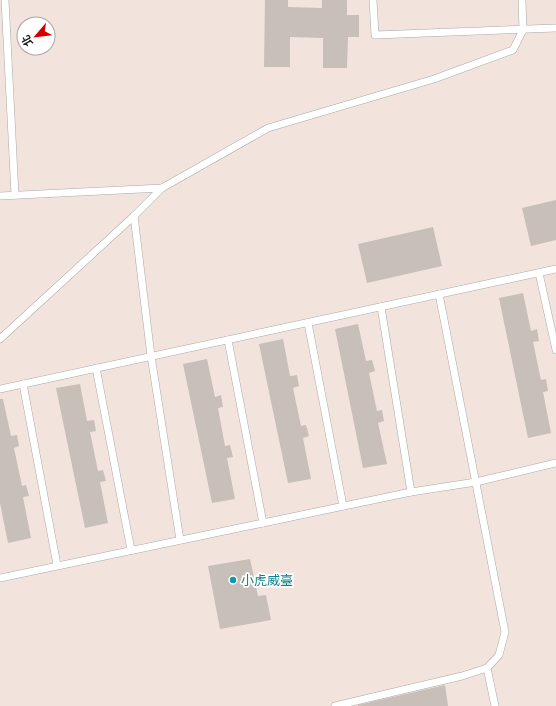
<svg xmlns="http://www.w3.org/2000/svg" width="556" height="706" viewBox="0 0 556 706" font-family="'Fira Sans Condensed','Noto Sans TC',sans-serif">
	<rect width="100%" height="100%" fill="#f2efe9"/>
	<path fill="#f3e3dd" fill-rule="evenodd" d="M 0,0 L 556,0 L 556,706 L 0,706 ZM 24,24 L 48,24 L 48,48 L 24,48 Z"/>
	<g fill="#c7bfb8">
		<polygon points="265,0 288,0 288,7 322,8 322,0 347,0 347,15 359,15 359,37 348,37 347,68 323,68 323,38 290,37 290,67 264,67"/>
		<polygon points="556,200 556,240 531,246 522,208"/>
		<polygon points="433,227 442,266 367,283 358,244"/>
		<polygon points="523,293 531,331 537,329 539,341 533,342 541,380 546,379 548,391 543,392 551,433 528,438 499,298"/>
		<polygon points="358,324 366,361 372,360 375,371 369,373 377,411 382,410 384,421 378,423 387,464 363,468 335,329"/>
		<polygon points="283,339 290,376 297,375 299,386 293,388 301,426 306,425 309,436 303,438 311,479 288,483 259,344"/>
		<polygon points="207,359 215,397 221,395 223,407 218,408 225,446 230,445 233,457 227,458 235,499 212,503 183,364"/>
		<polygon points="80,384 87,421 94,420 96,431 90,432 98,471 103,470 106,481 100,482 108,523 85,528 56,388"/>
		<polygon points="0,399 3,399 11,436 17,435 19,446 14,448 22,486 26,485 29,496 23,497 31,538 8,543 0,503"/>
		<polygon points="250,559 258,596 266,595 271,620 220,629 208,566"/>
		<polygon points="445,685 448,706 358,706 358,705"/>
	</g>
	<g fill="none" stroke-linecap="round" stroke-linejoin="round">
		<defs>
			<g id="lane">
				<polyline points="5,0 15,195"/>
				<polyline points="373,0 375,35 556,28"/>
				<polyline points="0,196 162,188"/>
				<polyline points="134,216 151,356 180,540"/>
				<polyline points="539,273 556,350"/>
				<polyline points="381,307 411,492"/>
				<polyline points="308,323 343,506"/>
				<polyline points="0,339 134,216 162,188 268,128 434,79 513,50 523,30 522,0"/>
				<polyline points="228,340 263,523"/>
				<polyline points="96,368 131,550"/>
				<polyline points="23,384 57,565"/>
				<polyline points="0,389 556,269"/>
				<polyline points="0,578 411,492 476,482 556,463"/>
				<polyline points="487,668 495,706"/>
				<polyline points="335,706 462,676 487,668 499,655 505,632 439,294"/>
			</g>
		</defs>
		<use href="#lane" stroke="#a9a9a9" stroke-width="8"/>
		<use href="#lane" stroke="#fff" stroke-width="7"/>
	</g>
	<circle fill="#0f9aa8" stroke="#fff" stroke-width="1.5" cx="233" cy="580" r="4"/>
	<g text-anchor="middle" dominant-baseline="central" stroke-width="3.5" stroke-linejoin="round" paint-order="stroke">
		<g font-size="13" fill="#0d838f" stroke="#fff" text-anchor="start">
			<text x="241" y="580">小虎威臺</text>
		</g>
	</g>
	<g transform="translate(36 36) rotate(242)"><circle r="19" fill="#ffffff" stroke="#a7a7a7"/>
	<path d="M0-3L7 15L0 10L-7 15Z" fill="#d40000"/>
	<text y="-6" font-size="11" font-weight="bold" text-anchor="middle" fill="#222222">北</text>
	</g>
</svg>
